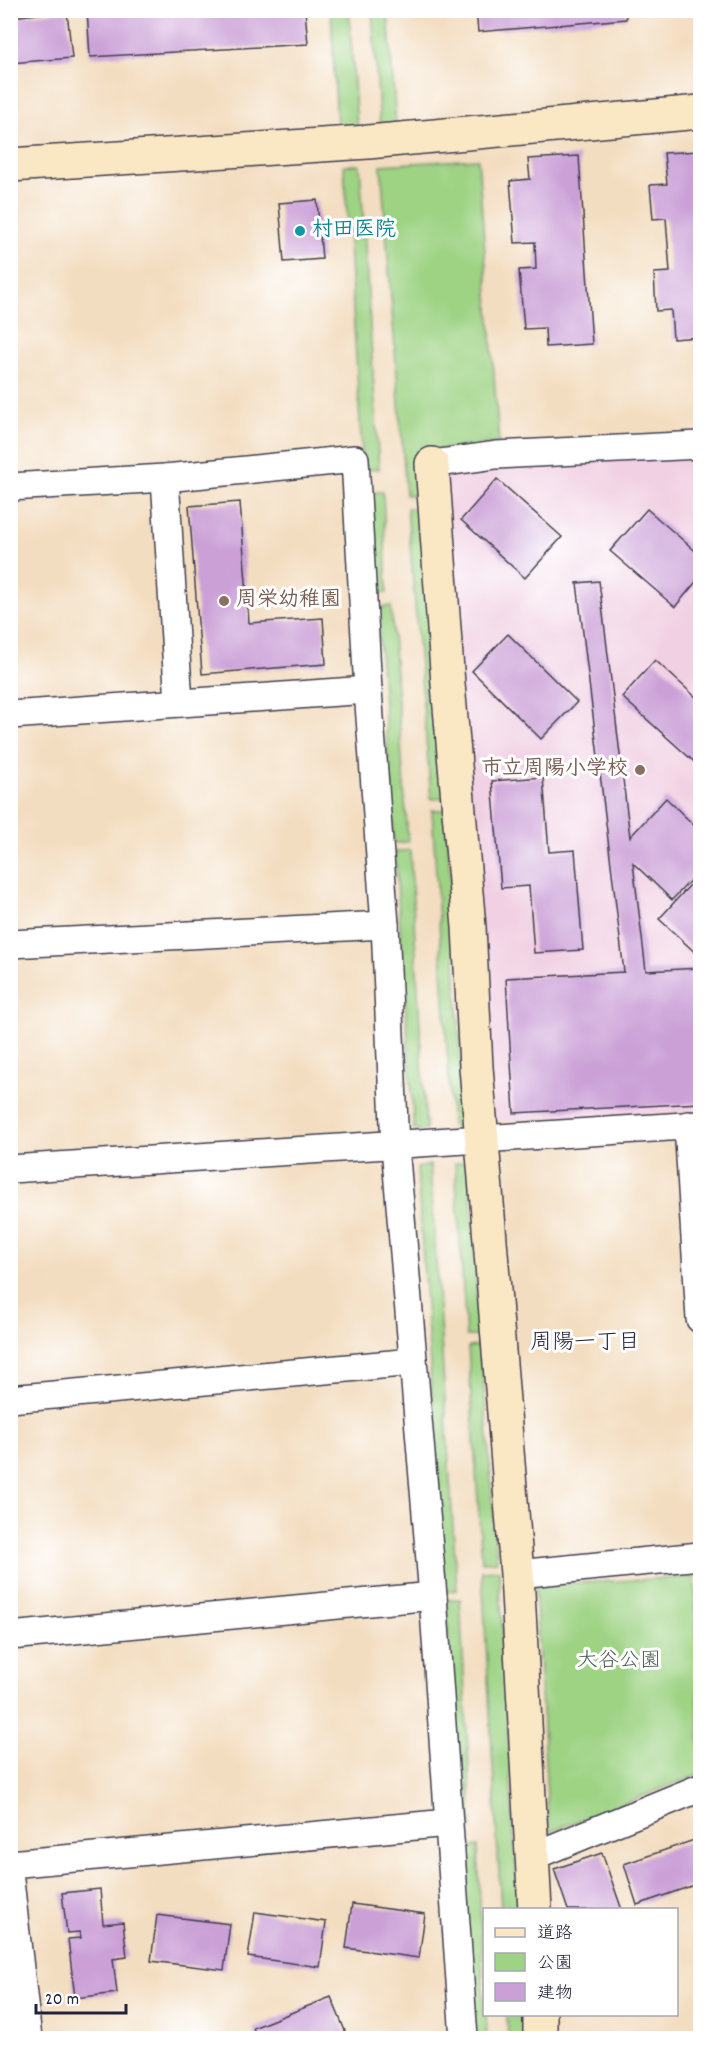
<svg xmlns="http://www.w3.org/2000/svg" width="711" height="2049" viewBox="0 0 711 2049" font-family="Dekko,'Klee One',sans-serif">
	<rect width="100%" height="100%" fill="#fff"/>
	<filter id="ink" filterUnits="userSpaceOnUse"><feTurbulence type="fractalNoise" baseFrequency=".0167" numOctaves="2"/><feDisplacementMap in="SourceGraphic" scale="12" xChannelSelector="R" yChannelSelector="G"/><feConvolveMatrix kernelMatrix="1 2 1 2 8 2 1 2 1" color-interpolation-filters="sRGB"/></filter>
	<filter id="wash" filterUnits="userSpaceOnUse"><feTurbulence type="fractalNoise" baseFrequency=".008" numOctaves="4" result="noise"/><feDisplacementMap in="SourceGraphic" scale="24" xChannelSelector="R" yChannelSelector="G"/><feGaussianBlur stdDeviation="1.35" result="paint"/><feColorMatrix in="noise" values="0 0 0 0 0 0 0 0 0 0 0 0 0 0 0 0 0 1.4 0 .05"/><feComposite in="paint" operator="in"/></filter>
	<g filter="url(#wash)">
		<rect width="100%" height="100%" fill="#f3ddc0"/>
		<polygon fill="#f1d0e3" points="700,450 700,1112 494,1121 440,467"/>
		<g fill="#9ed384" stroke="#607a60" stroke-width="1.5">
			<polygon points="331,11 349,11 357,127 337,127"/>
			<polygon points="372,11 388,11 396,125 380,126"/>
			<polygon points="478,159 499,443 417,452 419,495 406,495 381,165"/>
			<polygon points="344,165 360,165 379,469 363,470"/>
			<polygon points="368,492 383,492 387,593 376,594"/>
			<polygon points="407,508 421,508 445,798 431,799"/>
			<polygon points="391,606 408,842 394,843 377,608"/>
			<polygon points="432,810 446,810 465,1126 452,1127"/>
			<polygon points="410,850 426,1130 414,1130 395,852"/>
			<polygon points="469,1162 479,1336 466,1336 455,1163"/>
			<polygon points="430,1165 457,1590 445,1592 417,1168"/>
			<polygon points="481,1346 497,1561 482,1562 468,1347"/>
			<polygon points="499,1570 518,1909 501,1909 482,1571"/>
			<polygon points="695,1577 700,1774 549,1832 535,1585"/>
			<polygon points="460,1599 472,1828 460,1829 446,1600"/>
			<polygon points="478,1846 484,2014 486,2015 487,2038 473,2038 462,1849"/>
			<polygon points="507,2015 524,2015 526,2038 508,2038"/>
		</g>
		<g id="blocks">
			<g fill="#cba0d7">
				<polygon points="87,10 305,10 308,44 90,57"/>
				<polygon points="476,10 626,10 626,19 478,32"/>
				<polygon points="67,11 72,58 10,63 10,17"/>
				<polygon points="700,151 700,337 673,339 671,310 656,311 654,273 670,272 666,218 653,219 650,185 667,184 664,153"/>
				<polygon points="579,156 592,344 546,347 545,328 524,329 519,270 536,269 535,242 515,243 510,181 530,179 528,159"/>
				<polygon points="317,200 322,259 284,262 279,203"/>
				<polygon points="497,479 562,537 525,578 461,520"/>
				<polygon points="240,502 249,623 323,618 326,664 202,674 189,506"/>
				<polygon points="647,509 700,555 700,577 675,607 610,551"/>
				<polygon points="599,581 630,837 666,798 700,831 700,870 672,900 633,863 646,971 700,968 700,1103 514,1113 506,978 624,972 577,583"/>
				<polygon points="508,634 577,702 541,739 472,671"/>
				<polygon points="655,660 700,701 700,767 622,697"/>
				<polygon points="543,777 549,852 575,850 583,950 534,953 529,886 501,888 492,781"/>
				<polygon points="700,874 700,957 659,919"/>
				<polygon points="700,1838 700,1883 637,1905 624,1864"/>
				<polygon points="602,1853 622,1910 568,1910 554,1869"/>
				<polygon points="100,1889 103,1924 123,1922 127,1957 113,1959 117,1993 75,1998 68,1939 81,1938 80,1932 67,1933 62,1893"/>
				<polygon points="352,1904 425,1914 419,1958 346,1948"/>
				<polygon points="255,1912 326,1922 320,1967 248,1957"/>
				<polygon points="157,1915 230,1924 224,1970 151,1961"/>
				<polygon points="331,1997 348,2038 257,2038 253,2028"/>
			</g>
		</g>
	</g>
	<g filter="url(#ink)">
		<use href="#blocks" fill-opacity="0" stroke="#413e4f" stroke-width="1.5"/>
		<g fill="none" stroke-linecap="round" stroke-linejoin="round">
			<defs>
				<g id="street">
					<polyline points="432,464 496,455 700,445"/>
					<polyline points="165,478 179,703"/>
					<polyline points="10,487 165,478 355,459 368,690 385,925 395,1146 433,1596 464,2038"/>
					<polyline points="10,715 368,690"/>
					<polyline points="10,944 385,925"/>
					<polyline points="688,1125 700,1319"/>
					<polyline points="10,1169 700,1125"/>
					<polyline points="10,1399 413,1362"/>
					<polyline points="517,1574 700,1556"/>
					<polyline points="10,1636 433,1596"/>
					<polyline points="533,1856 700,1788"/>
					<polyline points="10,1864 448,1823"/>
					<polyline points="10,1881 28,2038"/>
				</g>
				<g id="secondary">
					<polyline points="10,165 368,142 700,112"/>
					<polyline points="432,464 448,684 469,927 476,1067 517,1574 535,1910"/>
					<polyline points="540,2014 540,2038"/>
				</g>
			</defs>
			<use href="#street" stroke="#413e4f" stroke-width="30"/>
			<use href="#secondary" stroke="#413e4f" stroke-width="36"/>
			<use href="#street" stroke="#fff" stroke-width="27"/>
			<use href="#secondary" stroke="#fae7c3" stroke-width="33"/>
		</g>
	</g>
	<circle fill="#0f9aa8" stroke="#fff" stroke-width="2" cx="300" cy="231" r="6"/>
	<g fill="#8d6e63" stroke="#fff" stroke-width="2">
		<circle cx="224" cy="601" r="6"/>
		<circle cx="640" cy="770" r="6"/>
	</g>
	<g text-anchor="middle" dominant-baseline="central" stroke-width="6" stroke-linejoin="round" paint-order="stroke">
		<g font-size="21" font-weight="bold" fill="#0d838f" stroke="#fff" text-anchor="start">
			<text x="312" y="231">村田医院</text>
		</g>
		<g font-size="21" font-weight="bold" fill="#785e54" stroke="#fff" text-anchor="start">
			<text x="236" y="601">周栄幼稚園</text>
			<text x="628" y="770" text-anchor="end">市立周陽小学校</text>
		</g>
		<g font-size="21" fill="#4d6055" stroke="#fff">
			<text x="619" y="1662">大谷公園</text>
		</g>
		<g font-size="22" fill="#22223b" stroke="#fff">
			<text x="585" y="1343">周陽一丁目</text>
		</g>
	</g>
	<rect width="711" height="2049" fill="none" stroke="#fff" stroke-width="36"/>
	<rect x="483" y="1908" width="195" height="108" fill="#ffffff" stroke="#a7a7b1" stroke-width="1.5"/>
	<rect x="495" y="1928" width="30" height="9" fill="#fae7c3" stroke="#a7a7b1" stroke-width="1.5"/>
	<text x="537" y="1938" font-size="18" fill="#22223b">道路</text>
	<rect x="495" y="1953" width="30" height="18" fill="#9ed384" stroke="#a7a7b1" stroke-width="1.5"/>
	<text x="537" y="1968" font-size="18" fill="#22223b">公園</text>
	<rect x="495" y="1983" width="30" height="18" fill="#cba0d7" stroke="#a7a7b1" stroke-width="1.5"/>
	<text x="537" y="1998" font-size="18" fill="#22223b">建物</text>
	<path d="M36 2004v9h90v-9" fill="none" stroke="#22223b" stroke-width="3"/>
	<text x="45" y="2004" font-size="18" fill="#22223b" stroke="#ffffff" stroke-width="4.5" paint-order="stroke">20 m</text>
</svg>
